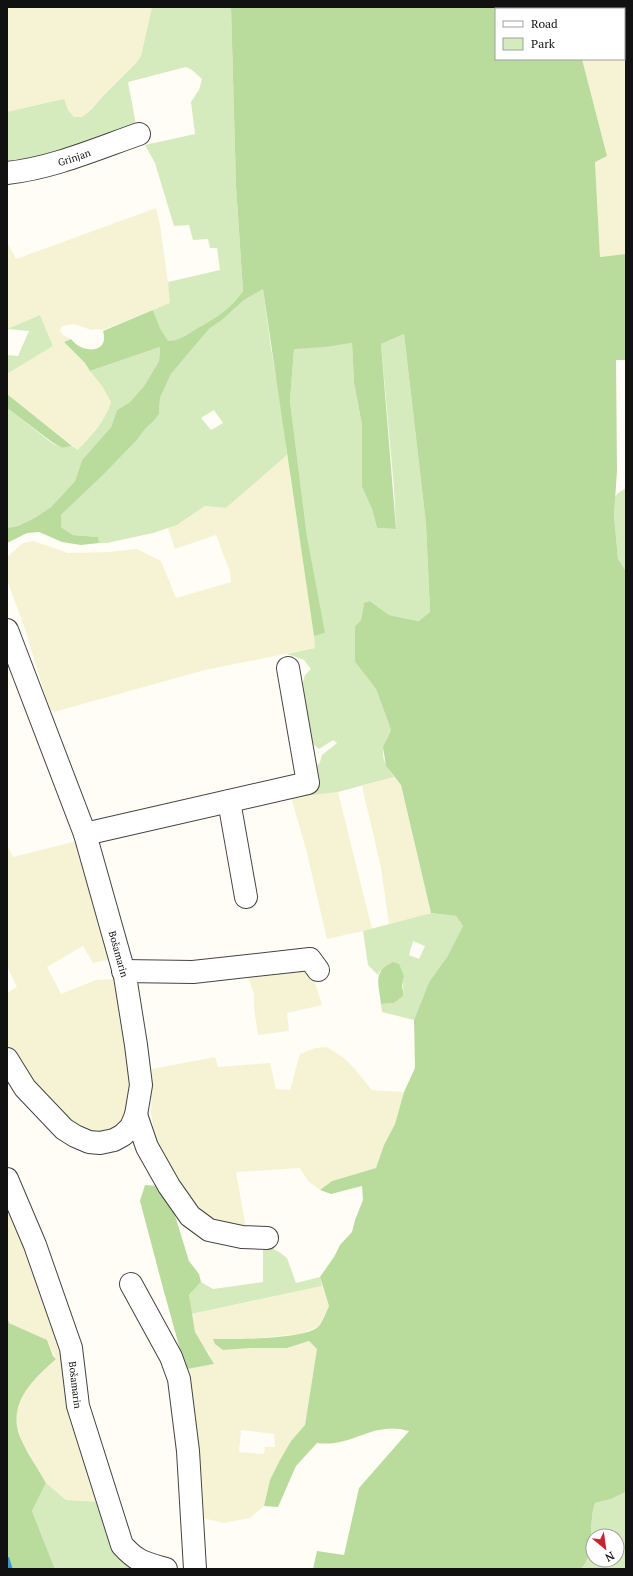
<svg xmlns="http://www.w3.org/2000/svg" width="633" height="1576" viewBox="0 0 633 1576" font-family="'PT Serif',serif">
	<rect width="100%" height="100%" fill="#fffdf5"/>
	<g fill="#f6f3d4" fill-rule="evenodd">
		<polygon points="7,7 152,7 141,56 137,62 103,96 92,109 82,117 74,117 68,110 7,112"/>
		<polygon points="626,7 626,254 600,257 595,161 607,156 582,59 624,59 624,9 621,9"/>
		<polygon points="156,208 160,225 171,303 103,330 98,329 91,330 74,324 62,326 60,330 63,335 71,339 64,342 85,363 102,386 111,402 107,413 103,420 78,450 7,394 7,374 53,346 40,315 7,329 7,242 16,259"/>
		<polygon points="287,455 290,464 290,477 313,620 315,648 205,670 54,712 51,710 46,698 24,626 7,580 7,557 23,543 34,541 68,553 108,552 137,549 161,561 176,598 231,582 230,572 216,535 175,549 168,528 182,522 205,506 226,508"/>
		<polygon points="394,777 401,785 431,913 389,924 381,868 362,786"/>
		<polygon points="338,792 372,929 327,939 306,849 291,797"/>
		<polygon points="81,840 116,958 93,963 83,946 47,967 61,994 96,980 116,979 133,1067 130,1108 117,1131 99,1136 58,1116 7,1051 7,993 17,987 7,966 7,845 13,857"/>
		<polygon points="311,970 322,1005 287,1013 289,1031 258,1035 254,1008 254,994 246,972"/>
		<polygon points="327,1047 344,1058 354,1068 372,1090 404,1092 395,1124 384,1145 376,1168 332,1181 320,1190 308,1181 300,1168 236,1172 246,1228 207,1223 160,1149 154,1133 151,1112 152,1069 215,1057 218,1067 270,1063 276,1089 290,1090 300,1054 315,1048"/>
		<polygon points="7,1195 66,1348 102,1502 66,1500 46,1483 22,1441 17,1426 17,1411 24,1394 32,1381 56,1359 47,1340 9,1323 7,1317"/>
		<path d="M 322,1286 L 329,1306 L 319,1326 L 301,1334 L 248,1339 L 213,1339 L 223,1350 L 252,1348 L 287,1348 L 309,1341 L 317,1349 L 305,1425 L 291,1441 L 270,1480 L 264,1506 L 250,1518 L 224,1523 L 198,1517 L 187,1385 L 187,1369 L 213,1364 L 209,1353 L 199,1341 L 195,1332 L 191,1314 ZM 241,1430 L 274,1434 L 275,1447 L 265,1447 L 264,1454 L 239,1452 Z"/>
	</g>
	<g fill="#d5ebbd" fill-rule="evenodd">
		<path d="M 152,7 L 231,7 L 236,186 L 243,291 C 231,309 215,318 196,329 C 186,335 179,341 168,342 L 160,328 L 153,310 L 170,303 L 168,282 L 220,270 L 217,248 L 210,248 L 208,239 L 193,240 L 189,225 L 174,226 L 155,163 L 145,145 L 195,134 L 191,102 L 199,90 L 202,79 L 192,70 L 186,67 L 128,82 L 136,125 L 7,168 L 7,112 L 64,99 L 68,110 L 74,117 L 82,117 L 92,109 L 103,96 L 137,62 L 141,56 Z"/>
		<path d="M 263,289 L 271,348 L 285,428 L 287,455 L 226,508 L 205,506 L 177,525 L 153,533 L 107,543 L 99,543 L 98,537 L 73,535 L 61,527 L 61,515 L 104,474 L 136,441 L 146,428 L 154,421 L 159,414 L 160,398 L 171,374 L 209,329 L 222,320 L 244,300 ZM 214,410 L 223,423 L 211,430 L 201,418 Z"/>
		<polygon points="40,315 53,346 7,374 7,355 18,356 29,331 7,329"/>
		<path d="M 404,334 L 426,524 L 430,612 L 420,621 L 389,615 L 370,601 L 364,604 L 361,620 L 355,626 L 355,662 L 376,689 L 391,730 C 381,750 379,758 394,777 L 338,792 L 294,797 L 320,762 L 322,755 L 337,743 L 333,740 L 319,749 L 312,743 L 301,688 L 305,675 L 311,669 L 304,660 L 287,654 L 315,648 L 314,636 L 324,633 L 307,536 L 290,401 L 294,348 L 326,347 L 352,343 L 354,383 L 362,425 L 362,487 L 372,509 L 377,528 L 396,529 L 394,488 L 381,344 Z"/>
		<path d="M 160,347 L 159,361 L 144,386 L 130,402 L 117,410 L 111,427 L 82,460 L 75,481 L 51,507 L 36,517 L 18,526 L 7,528 L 7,408 L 52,443 L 62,448 L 72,446 L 78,450 C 90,436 106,421 111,402 L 102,386 L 90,371 Z"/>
		<polygon points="626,488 626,571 618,559 614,515 615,497 618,493"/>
		<path d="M 431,913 L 456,916 L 463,926 L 447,957 L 429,982 L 414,1020 L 382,1012 L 381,1004 L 394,1003 L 403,996 C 404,989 402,984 404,976 L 380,971 L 378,975 L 368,965 L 363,931 ZM 413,941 L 425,946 L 419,959 L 409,955 Z"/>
		<polygon points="263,1243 279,1252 287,1258 296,1283 320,1277 322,1286 191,1314 189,1295 201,1282 213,1289 263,1282"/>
		<polygon points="46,1483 66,1500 102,1502 141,1569 55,1569 32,1511"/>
		<path d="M 626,1492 L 626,1569 L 580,1569 C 593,1560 590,1532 592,1518 C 592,1513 594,1508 595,1503 L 611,1499 ZM 593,1536 L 617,1536 L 617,1560 L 593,1560 Z"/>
	</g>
	<g fill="#b9dc9c">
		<path d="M 231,7 L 626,7 L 621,9 L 496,9 L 496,59 L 582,59 L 607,156 L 595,162 L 600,257 L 626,254 L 626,360 L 616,360 L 617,471 L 614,515 L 618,559 L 626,571 L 626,1492 L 611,1499 L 595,1503 C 594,1508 592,1513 592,1518 C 590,1532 593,1561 580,1569 L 313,1569 L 317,1551 L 344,1555 L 359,1488 L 409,1431 C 373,1420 352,1448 317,1443 L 296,1466 L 278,1507 L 264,1506 L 270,1480 L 280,1460 L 291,1441 L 305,1425 L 317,1349 L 309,1341 L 287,1348 L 252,1348 L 223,1350 L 215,1344 L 213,1339 C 233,1339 306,1340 319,1326 C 323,1321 326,1312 329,1306 L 320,1277 L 334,1257 L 340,1245 L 352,1232 L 355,1220 L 363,1200 L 362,1186 L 331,1194 L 320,1190 L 332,1181 L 376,1168 L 384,1145 L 395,1124 L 404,1092 L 415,1068 L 414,1020 L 429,982 L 447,957 L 463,926 L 456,916 L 431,913 L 401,785 L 386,766 L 383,747 L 391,730 L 376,689 L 355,662 L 355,626 L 361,620 L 364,603 L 370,601 L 389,615 L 419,621 L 430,612 L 426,524 L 404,334 L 381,344 L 396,529 L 377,528 L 372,509 L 362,487 L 362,425 L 354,383 L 352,343 L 326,347 L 294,349 L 290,401 L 307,536 L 325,633 L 314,636 L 263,289 L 244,300 L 222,320 L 209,329 L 171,374 L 160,398 L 159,414 L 154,421 L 146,428 L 136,441 L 104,474 L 61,515 L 61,527 L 73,535 L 98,537 L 99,543 L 81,545 L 62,542 L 39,532 L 27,533 L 7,543 L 7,528 L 18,526 L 36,517 L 51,507 L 75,481 L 82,460 L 111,427 L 117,410 L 130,402 L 144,386 L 159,361 L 160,347 L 90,371 L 85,363 L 64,342 L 71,339 C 82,354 110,354 103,331 L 153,310 L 160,328 L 168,341 C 179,341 186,335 196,329 C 215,318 231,309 243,291 L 236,186 Z"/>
		<polygon points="7,394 72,446 62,448 52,442 7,408"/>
		<path d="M 393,962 L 399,964 L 404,976 L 402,986 L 403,991 L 403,996 L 394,1003 L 381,1004 C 379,983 372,972 393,962 Z"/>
		<polygon points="145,1185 157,1186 173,1209 189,1261 199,1274 201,1282 189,1295 195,1332 214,1364 187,1369 181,1353 163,1288 140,1201"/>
		<path d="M 7,1317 L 9,1323 L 47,1340 L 53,1356 L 56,1359 C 37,1376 13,1397 17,1426 C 19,1442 38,1468 46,1483 L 32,1511 L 55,1569 L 7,1569 Z"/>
	</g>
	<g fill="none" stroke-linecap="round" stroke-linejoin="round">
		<polyline stroke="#3f96cf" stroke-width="5" points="7,1559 10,1569"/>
		<defs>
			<g id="minor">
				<path id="s1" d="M 7,173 C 53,168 96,149 139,134"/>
				<path id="s2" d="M 7,630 L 85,834 L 125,976 L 136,1045 L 141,1085 L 136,1115 L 131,1127 L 123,1135 L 114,1140 L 100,1143 L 89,1142 L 75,1136 L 64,1129 L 25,1088 L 7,1059"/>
				<polyline points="229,801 246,897"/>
				<polyline points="85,834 308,783 288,668"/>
				<polyline points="123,971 193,972 310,959 318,970"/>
				<polyline points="136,1115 147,1147 169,1186 190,1216 209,1230 242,1237 267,1238"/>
				<path id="s3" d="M 7,1179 L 35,1245 L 71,1348 L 78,1406 L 122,1545 C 137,1562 145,1563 166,1569"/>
				<polyline points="131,1284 171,1357 179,1379 188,1451 195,1569"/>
			</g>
		</defs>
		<use href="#minor" stroke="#444" stroke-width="24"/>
		<use href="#minor" stroke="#fff" stroke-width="22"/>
	</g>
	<g text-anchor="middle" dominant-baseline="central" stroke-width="4" stroke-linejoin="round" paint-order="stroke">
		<g font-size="10" fill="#111" stroke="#fff">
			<text stroke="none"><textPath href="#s1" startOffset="69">Grinjan</textPath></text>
			<text stroke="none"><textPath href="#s2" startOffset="343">Bošamarin</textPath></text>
			<text stroke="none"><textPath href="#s3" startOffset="218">Bošamarin</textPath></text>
		</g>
	</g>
	<rect width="633" height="1576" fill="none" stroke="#111111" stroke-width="16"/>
	<rect x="495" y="8" width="130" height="52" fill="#ffffff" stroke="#a0a0a0"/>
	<rect x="503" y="21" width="20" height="6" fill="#ffffff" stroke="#a0a0a0"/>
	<text x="531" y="28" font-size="12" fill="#111111">Road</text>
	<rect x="503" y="38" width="20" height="12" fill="#d5ebbd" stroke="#a0a0a0"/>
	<text x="531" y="48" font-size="12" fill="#111111">Park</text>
	<g transform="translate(605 1548) rotate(151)"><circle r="19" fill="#ffffff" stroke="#a0a0a0"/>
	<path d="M0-3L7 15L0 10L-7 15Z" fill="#c4262e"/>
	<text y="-6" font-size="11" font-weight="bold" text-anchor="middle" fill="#111111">N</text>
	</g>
</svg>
